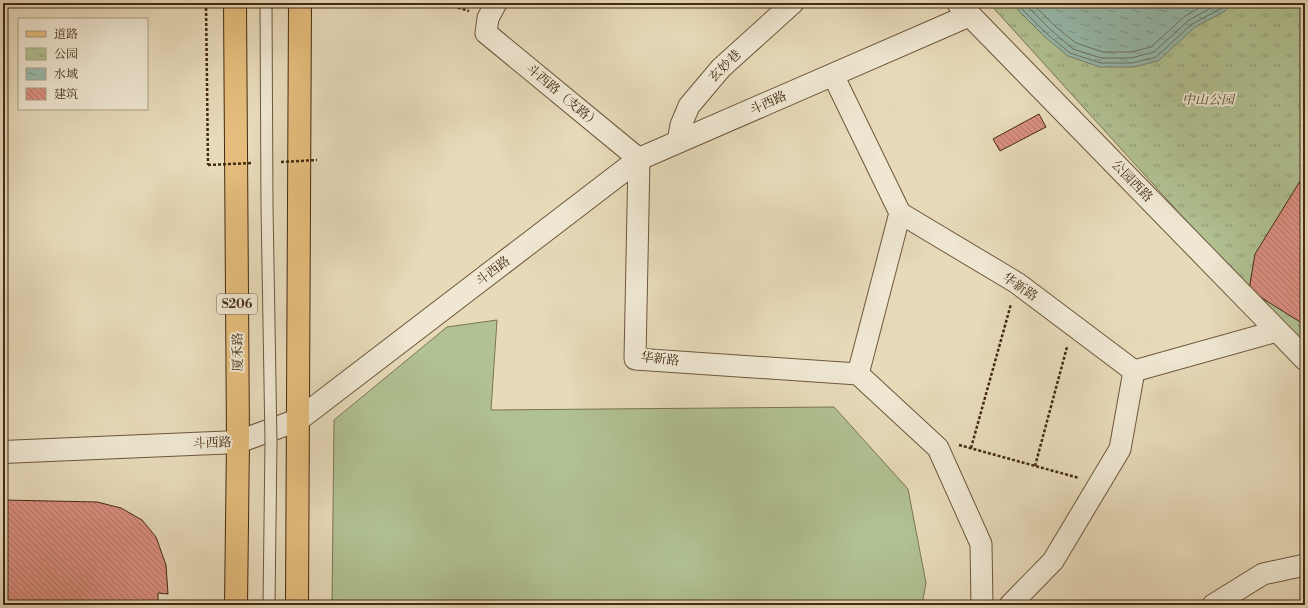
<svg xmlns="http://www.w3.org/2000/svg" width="1308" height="608" viewBox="0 0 1308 608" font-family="'Libre Bodoni','Noto Serif SC',serif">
	<defs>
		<pattern id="park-tufts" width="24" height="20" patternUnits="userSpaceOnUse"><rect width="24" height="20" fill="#b1c192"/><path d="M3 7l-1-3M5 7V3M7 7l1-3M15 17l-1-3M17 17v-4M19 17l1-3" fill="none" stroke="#929d76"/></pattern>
		<pattern id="water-ripples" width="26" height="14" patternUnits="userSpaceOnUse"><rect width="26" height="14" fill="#97bbae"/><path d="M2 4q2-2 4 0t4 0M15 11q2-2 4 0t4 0" fill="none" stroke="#7d988c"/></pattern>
		<pattern id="building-back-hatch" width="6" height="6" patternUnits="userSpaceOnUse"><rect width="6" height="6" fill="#db9081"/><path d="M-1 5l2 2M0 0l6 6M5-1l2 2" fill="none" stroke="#b37668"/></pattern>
	</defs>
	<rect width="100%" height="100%" fill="#e7dab9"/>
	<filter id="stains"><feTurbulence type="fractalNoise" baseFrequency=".005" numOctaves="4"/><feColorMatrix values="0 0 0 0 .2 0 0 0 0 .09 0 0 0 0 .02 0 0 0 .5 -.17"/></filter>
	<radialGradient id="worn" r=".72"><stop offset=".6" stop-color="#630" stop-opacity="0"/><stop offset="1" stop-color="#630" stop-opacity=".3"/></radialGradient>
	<polygon fill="#b1c192" stroke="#7a7652" points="497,320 491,410 834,407 908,489 926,583 922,605 332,605 334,420 447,327"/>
	<polygon fill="url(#park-tufts)" stroke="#7a7652" points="989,3 1305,3 1305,345 1249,290"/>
	<polygon fill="url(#water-ripples)" stroke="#768170" points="1016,3 1232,3 1225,11 1195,27 1158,61 1133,67 1100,67 1068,56 1045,37 1019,11"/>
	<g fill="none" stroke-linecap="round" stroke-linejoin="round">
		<g stroke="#6e7360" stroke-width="1">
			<polyline points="1020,3 1022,9 1047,34 1070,53 1101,63 1132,63 1156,57 1192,24 1222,8 1227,3"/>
			<polyline points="1026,3 1027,6 1051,30 1073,49 1101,58 1131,58 1154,52 1189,20 1220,3"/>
			<polyline points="1032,3 1055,26 1076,43 1103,52 1131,52 1151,47 1185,16 1208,3"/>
		</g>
	</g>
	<g fill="url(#building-back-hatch)" stroke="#442b13">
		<polygon points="1039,114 1046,127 1000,151 993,139"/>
		<polygon points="1305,173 1305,325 1249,290 1255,254"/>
		<polygon points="3,500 97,502 121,508 142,520 156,537 166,565 168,594 158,593 158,605 3,604"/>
	</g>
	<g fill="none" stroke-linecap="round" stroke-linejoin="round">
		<defs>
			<g id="minor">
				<polyline points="496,3 488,18 486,33 639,159 635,359 858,374 938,448 981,544 982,605"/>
				<polyline points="833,75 900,213 858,374"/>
				<polyline points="678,142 681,125 689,106 721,68 793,3"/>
				<polyline points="900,213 1017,283 1134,371 1120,449 1053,561 1010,605"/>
				<polyline points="1134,371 1277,331"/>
				<polyline points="1213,605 1263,574 1305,565"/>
			</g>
			<g id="tertiary">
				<polyline points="959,4 1305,359"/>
				<polyline points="3,452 238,442 298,420 639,159 970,15"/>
			</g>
			<g id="primary">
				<polyline points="235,3 238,442 236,605"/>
				<polyline points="297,605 300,3"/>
			</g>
		</defs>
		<use href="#minor" stroke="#6d573c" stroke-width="23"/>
		<use href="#tertiary" stroke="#6d573c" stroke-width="24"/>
		<use href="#primary" stroke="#442b13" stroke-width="24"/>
		<g stroke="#442b13" stroke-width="2.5" stroke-dasharray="3 2" stroke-linecap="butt">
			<polyline points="206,3 208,165"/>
			<polyline points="449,3 456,7 469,11"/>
			<polyline points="959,445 1079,478"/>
			<polyline points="971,448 1011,304"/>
			<polyline points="1035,466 1067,347"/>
		</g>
		<use href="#minor" stroke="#efe7d2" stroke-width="21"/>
		<use href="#tertiary" stroke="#efe7d2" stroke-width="22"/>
		<use href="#primary" stroke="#e4bd7c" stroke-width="22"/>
		<defs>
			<polyline id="service-bridge" points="266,3 267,206 271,442 269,605"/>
		</defs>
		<use href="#service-bridge" stroke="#6d573c" stroke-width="13" stroke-linecap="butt"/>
		<g stroke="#442b13" stroke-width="2.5" stroke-dasharray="3 2" stroke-linecap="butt">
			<polyline points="281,162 317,160"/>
			<polyline points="208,165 252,163"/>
		</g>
		<use href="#service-bridge" stroke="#efe7d2" stroke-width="11"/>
	</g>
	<g text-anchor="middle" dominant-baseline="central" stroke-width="4" stroke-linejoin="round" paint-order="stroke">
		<rect fill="#efe7d2" stroke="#77634c" stroke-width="1" x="217" y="294" width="40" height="20" rx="3"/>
		<g font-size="12" font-weight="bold" fill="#442b13">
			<text x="237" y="304">S206</text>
		</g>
		<g font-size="13" fill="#442b13" stroke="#efe7d2">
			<text transform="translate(725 66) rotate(-45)">玄妙巷</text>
			<text transform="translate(563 96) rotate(40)">斗西路（支路）</text>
			<text transform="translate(768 103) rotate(-24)">斗西路</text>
			<text transform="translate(1132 181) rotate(46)">公园西路</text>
			<text transform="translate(493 271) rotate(-37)">斗西路</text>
			<text transform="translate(1020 287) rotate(34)">华新路</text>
			<text transform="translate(238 352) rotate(-90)">厦禾路</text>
			<text transform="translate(660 359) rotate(6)">华新路</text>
			<text transform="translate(212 443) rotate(-2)">斗西路</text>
		</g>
		<g font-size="13" font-style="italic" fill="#5a492c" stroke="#efe7d2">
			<text x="1208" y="100">中山公园</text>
		</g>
	</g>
	<rect width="1308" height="608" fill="none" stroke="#e7dab9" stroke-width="16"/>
	<rect x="4" y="4" width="1300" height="600" fill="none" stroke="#442b13" stroke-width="2"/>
	<rect x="8" y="8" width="1292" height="592" fill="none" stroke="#442b13"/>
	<rect x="18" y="18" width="130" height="92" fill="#efe7d2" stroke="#ab9c86"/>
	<rect x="26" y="31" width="20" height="6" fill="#e4bd7c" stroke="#ab9c86"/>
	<text x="54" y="38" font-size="12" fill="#442b13">道路</text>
	<rect x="26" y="48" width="20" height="12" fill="url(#park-tufts)" stroke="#ab9c86"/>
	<text x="54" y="58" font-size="12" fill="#442b13">公园</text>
	<rect x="26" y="68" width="20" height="12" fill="url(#water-ripples)" stroke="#ab9c86"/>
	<text x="54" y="78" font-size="12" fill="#442b13">水域</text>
	<rect x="26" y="88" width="20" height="12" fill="url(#building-back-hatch)" stroke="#ab9c86"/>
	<text x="54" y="98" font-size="12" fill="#442b13">建筑</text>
	<rect width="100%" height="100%" filter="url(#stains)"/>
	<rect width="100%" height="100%" fill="url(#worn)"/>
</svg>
